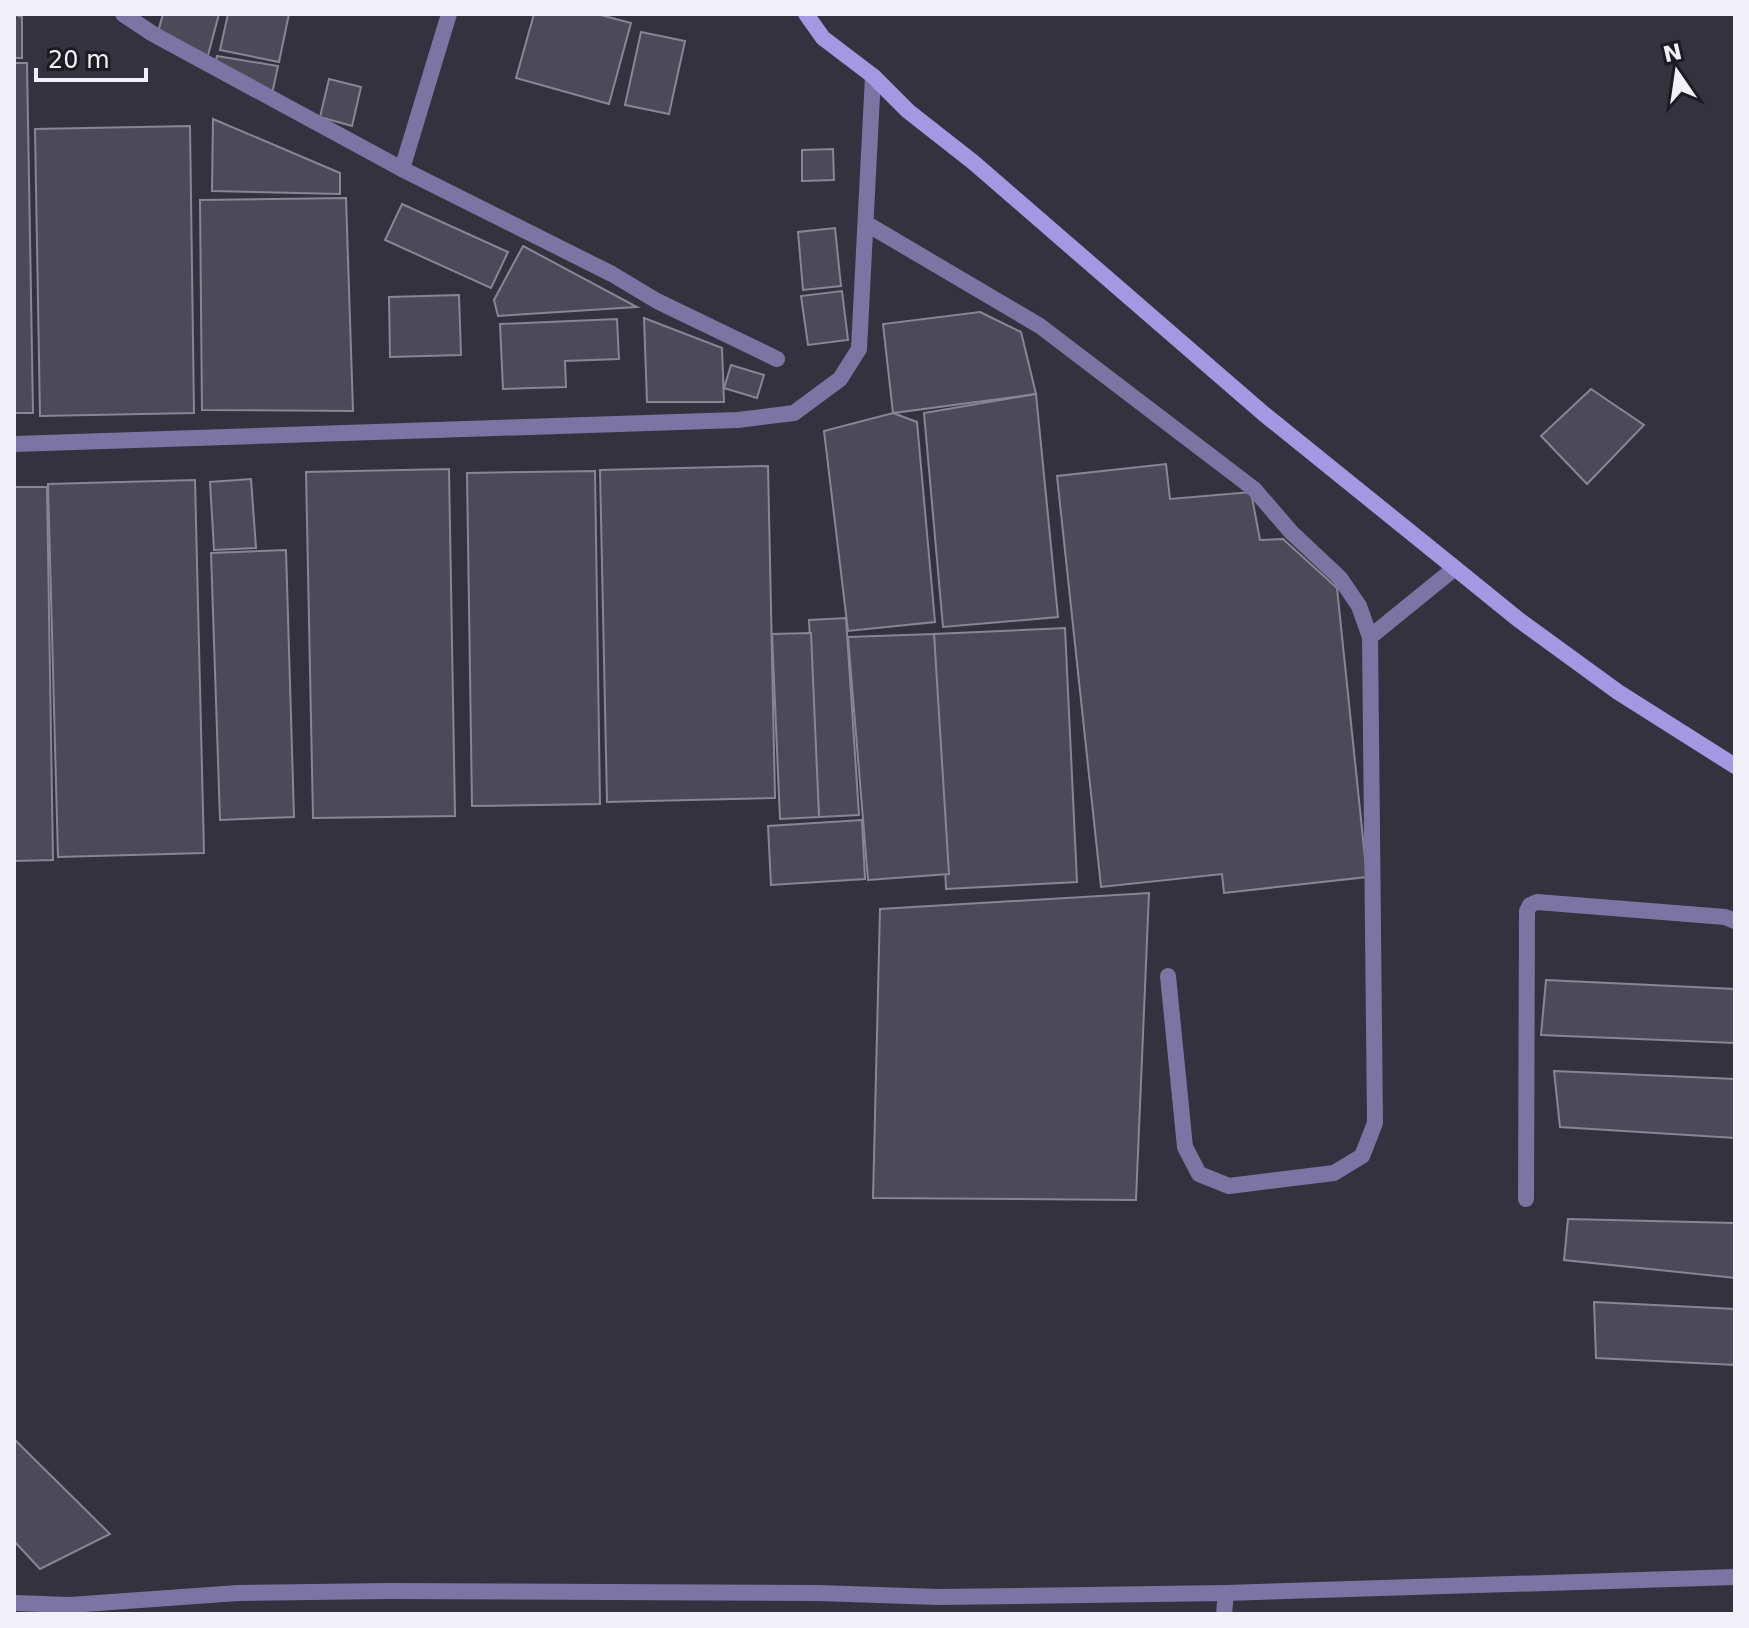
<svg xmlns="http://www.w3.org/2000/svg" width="1749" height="1628" viewBox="0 0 1749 1628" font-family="'DejaVu Sans',sans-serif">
	<rect width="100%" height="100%" fill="#34323f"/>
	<g fill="#4c4a58" stroke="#888695" stroke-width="2">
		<polygon points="14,14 22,17 22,58 14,58"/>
		<polygon points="163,14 219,14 207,59 158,32"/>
		<polygon points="228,14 289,14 279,62 220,50"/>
		<polygon points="534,14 597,14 631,23 609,104 516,78"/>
		<polygon points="641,32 685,41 669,114 625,105"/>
		<polygon points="217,56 278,66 272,94 215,64"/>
		<polygon points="14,63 27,63 33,413 14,413"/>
		<polygon points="329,79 361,87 352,126 320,117"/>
		<polygon points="213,119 340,173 340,194 212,191"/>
		<polygon points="190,126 194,413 40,416 35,129"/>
		<polygon points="833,149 834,180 802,181 802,150"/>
		<polygon points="346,198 353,411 202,410 200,200"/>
		<polygon points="402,204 508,252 491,288 385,240"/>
		<polygon points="835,228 841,286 803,290 798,232"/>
		<polygon points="523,246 637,307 498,316 494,300"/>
		<polygon points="842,291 848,340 808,345 801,296"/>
		<polygon points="459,295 461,355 390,357 389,297"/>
		<polygon points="980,312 1021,332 1036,394 893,413 883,324"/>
		<polygon points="644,318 722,348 724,402 647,402"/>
		<polygon points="617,319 619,359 565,361 566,387 503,389 500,324"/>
		<polygon points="731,365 764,375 757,398 724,388"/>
		<polygon points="1591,389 1644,425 1587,484 1541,436"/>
		<polygon points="1036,394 1058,617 943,627 924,413"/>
		<polygon points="893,413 917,422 935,622 848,631 824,431"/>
		<polygon points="1166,464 1170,499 1251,492 1260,540 1283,539 1337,588 1367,877 1224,893 1222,874 1101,887 1057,476"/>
		<polygon points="768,466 775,798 607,802 600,470"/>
		<polygon points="449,469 455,816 313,818 306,472"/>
		<polygon points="595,471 600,804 472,806 467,473"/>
		<polygon points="251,479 256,548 214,550 210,482"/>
		<polygon points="195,480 204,853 58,857 48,484"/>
		<polygon points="14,487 47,487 53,860 14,861"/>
		<polygon points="286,550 294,817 220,820 211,553"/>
		<polygon points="846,618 859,815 819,817 809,620"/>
		<polygon points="1065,628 1077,882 946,889 934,634"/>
		<polygon points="811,633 819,817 780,819 772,634"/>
		<polygon points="934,634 949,874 868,880 848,637"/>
		<polygon points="862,820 865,879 771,885 768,826"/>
		<polygon points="1149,893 1136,1200 873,1198 880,909"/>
		<polygon points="1546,980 1735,989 1735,1043 1541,1035"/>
		<polygon points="1554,1071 1735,1079 1735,1138 1560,1127"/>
		<polygon points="1568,1219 1735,1223 1735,1278 1564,1260"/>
		<polygon points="1594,1302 1735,1309 1735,1365 1596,1358"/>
		<polygon points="14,1439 110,1534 40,1569 14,1541"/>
	</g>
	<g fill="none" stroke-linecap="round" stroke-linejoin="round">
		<g stroke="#7c74a3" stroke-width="16">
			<polyline points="867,224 1040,326 1254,489 1291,532 1340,578 1359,606 1370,637 1375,1123 1362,1156 1334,1173 1229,1186 1199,1174 1185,1147 1168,976"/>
			<polyline points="14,444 738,420 794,413 840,379 859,349 873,76"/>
			<polyline points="1370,637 1455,568"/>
		</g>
		<g stroke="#7c74a3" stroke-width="16">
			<polyline points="123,14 153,34 402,169 612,274 657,301 777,359"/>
			<polyline points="402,169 449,14"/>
			<polyline points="1526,1199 1527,911 1530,905 1537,902 1725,917 1735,921"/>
			<polyline points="14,1603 70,1605 238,1593 388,1591 818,1593 939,1597 1226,1593 1735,1577"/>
			<polyline points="1224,1614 1226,1593"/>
		</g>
		<polyline stroke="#a498e3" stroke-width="16" points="806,14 823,38 873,76 908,111 973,162 1264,414 1440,556 1519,620 1618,692 1735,766"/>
	</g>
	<rect width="1749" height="1628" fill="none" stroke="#f2f1fa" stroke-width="32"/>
	<g transform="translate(1677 72) rotate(347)" stroke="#1b1b21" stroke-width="6" paint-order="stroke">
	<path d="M0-6L14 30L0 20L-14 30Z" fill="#f2f1fa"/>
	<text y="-12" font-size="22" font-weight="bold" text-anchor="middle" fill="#f2f1fa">N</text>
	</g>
	<path d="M36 68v12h110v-12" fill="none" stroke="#f2f1fa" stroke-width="4"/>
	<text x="48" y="68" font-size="24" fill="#f2f1fa" stroke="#1b1b21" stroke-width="6" paint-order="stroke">20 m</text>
</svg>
